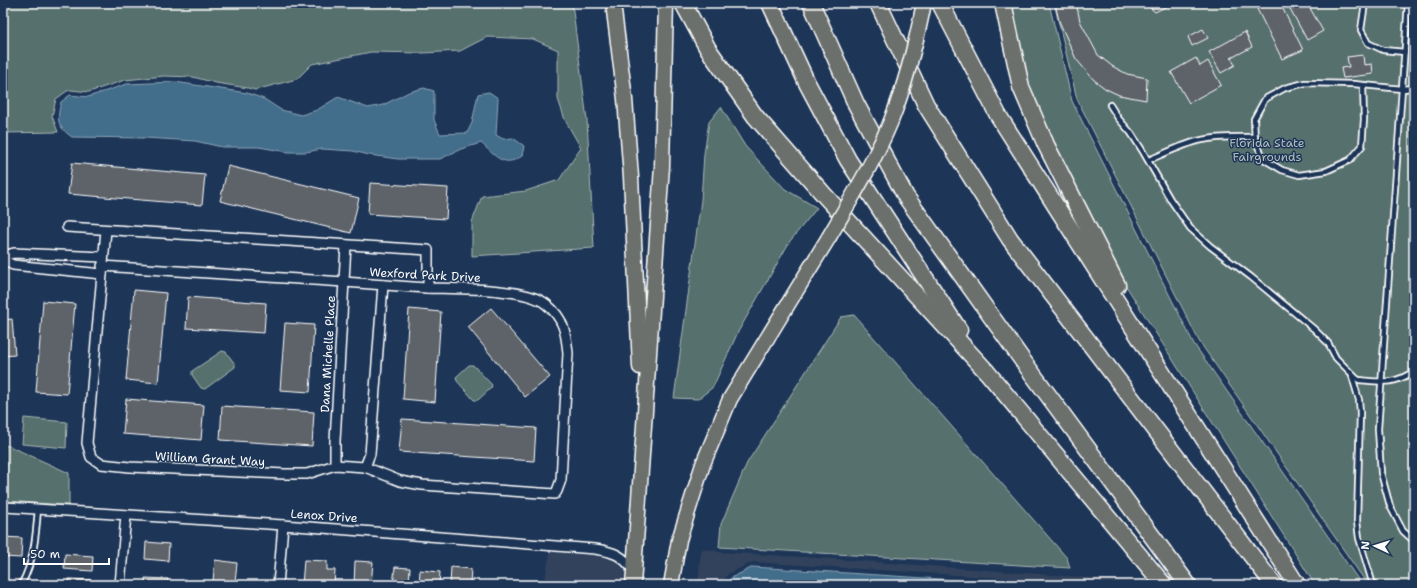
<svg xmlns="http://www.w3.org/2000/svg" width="1417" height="588" viewBox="0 0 1417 588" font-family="'Shantell Sans',sans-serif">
	<rect width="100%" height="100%" fill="#1d3557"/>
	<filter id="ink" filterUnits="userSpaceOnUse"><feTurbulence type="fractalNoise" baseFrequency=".025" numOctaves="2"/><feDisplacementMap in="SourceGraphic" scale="8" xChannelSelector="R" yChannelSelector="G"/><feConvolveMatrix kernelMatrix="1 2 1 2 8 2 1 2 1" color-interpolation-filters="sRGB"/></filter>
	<g filter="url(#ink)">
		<g fill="#30435c">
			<polygon points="701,549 714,550 718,552 834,559 1135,581 1137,585 1023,585 1021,582 1018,580 1003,578 753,562 728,574 719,585 698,585"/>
			<polygon points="550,552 594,555 611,558 615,560 627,573 626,585 544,585"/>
		</g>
		<g fill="#56706e" stroke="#aab8b6">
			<polygon points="3,3 572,3 587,120 594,248 472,256 472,222 482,196 526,191 559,180 581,148 565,120 558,99 558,50 533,39 487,37 460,51 423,53 371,52 312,64 297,79 255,90 248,88 216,83 193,77 164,76 125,80 89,92 71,90 67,91 56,99 52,116 58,132 3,133"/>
			<polygon points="1009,3 1049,3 1072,101 1194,344 1362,585 1315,585 1116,270 1052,142 1027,85"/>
			<polygon points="1054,3 1414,3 1414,585 1368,585 1199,341 1077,99"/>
			<polygon points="721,107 745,146 785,189 817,208 790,241 738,332 713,387 698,399 674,398 701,200 704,154 709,122"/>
			<polygon points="854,315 1067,558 1070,568 719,547 721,524 747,463 841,317"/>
			<polygon points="222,351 226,352 235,364 235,367 205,389 201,388 192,375 192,371"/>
			<polygon points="469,365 473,365 492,385 491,388 478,400 474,400 457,381 456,377"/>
			<polygon points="24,418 67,422 66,448 22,444"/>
			<polygon points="3,445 9,446 69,473 69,505 3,501"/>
		</g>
		<g fill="#436d8b" stroke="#8ea7b9">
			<path d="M 175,82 L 247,93 L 264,99 L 281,110 L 301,115 L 317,110 L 338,97 L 368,108 L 383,105 L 409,92 L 424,88 L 434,91 L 434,120 L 440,134 L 467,133 L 472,123 L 478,94 L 489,92 L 498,98 L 496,135 L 503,139 L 513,138 L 524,146 L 522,156 C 503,169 495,155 481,143 L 461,149 L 440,159 L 398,159 L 369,155 L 353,151 L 322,149 L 306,152 L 288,152 L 259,147 L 222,147 L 195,141 L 145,138 L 72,137 C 56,126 57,119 61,102 L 70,95 L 88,97 L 127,84 Z"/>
			<polygon points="753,567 1003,583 1016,585 725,585 731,578"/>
		</g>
		<g fill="#5d6469" stroke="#fff">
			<polygon points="1055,3 1076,3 1080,21 1098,55 1112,66 1127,74 1147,78 1146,100 1119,95 1106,89 1094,80 1076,59 1059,21"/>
			<polygon points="1145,3 1173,3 1155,12"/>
			<polygon points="1270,3 1280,3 1303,50 1282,59 1257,9"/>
			<polygon points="1287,3 1307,3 1323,31 1307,40"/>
			<polygon points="1203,29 1208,38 1192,46 1188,37"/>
			<polygon points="1245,32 1252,47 1231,58 1235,65 1221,73 1209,52"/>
			<polygon points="1363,55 1364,65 1372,64 1373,74 1343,78 1341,68 1349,67 1347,57"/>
			<polygon points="1196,58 1200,66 1208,61 1221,85 1189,103 1171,72"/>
			<polygon points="72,163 205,175 202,205 68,194"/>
			<polygon points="228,166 359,198 351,233 220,201"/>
			<polygon points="370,183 448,188 446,219 368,214"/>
			<polygon points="134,290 166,293 158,383 126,380"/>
			<polygon points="188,297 266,303 264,333 186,328"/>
			<polygon points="43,301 75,304 67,394 36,392"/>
			<polygon points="491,308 550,377 525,397 468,327"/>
			<polygon points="409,309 441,312 435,402 403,399"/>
			<polygon points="3,310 4,320 12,319 15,355 3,356"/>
			<polygon points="285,323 314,325 310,392 280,390"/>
			<polygon points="126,399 204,405 201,440 123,434"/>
			<polygon points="222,406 314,412 312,446 220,440"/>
			<polygon points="402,419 536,428 534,461 399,452"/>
			<polygon points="3,537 22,538 21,558 3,557"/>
			<polygon points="146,542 169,544 168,561 145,559"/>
			<polygon points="65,554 93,556 92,571 64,569"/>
			<polygon points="215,560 237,563 235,583 213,581"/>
			<polygon points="304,560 327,561 327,570 335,570 334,585 302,585"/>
			<polygon points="355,561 373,562 371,585 354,585"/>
			<polygon points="395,567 410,568 409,585 393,585"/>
			<polygon points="451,567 471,569 470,585 450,585"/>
			<polygon points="420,570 440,572 439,585 419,585"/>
			<polygon points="145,578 168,579 167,585 145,585"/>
			<polygon points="69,579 92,580 92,585 69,585"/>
			<rect x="37" y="581" width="10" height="4"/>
		</g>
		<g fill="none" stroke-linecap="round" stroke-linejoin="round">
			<defs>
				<g id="service">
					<polyline points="1365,3 1361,30 1368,43 1383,50 1405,52"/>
					<polyline points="1408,3 1378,429 1381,473 1390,506 1403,531 1414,541"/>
					<polyline points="1363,85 1364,119 1362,146 1350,160 1326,171 1299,175 1282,170 1265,160 1255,141 1254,119 1265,99 1285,88 1305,83 1354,84 1363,85 1402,89 1414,88"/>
					<path d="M 1110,105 L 1118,118 L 1131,133 L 1142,150 L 1170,199 L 1190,228 L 1210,246 L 1251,277 L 1314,329 L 1328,343 L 1336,358 L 1356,378 L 1359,380 C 1382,382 1394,385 1414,371"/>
					<path d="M 1149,160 C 1166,153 1183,144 1202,140 C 1219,136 1237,137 1255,137"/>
					<polyline points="1352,376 1359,400 1360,413 1357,521 1359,538 1373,585"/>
					<path d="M 21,585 C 34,562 36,535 38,509"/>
				</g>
				<g id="minor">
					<polyline points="67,227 428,250 428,288"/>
					<polyline points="3,256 14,253 103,257"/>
					<polyline points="3,260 13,265 102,274"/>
					<path d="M 102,266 L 344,282 C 371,284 398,286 426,288 C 455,289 525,287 546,304 C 564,318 566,333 568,353 L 561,480 L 557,491 L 555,494 L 422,485 L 400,481 L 365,467 L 335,465 L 307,474 L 285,474 L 130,467 L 101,464 L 91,457 L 87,443 L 106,230"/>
					<polyline points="335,465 335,441 346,245"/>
					<polyline points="365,467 370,454 383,285"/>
					<path d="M 5,507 L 283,525 L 595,549 C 615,552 622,555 634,571"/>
					<polyline points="120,585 126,515"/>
					<polyline points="278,585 283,525"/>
				</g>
				<g id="primary">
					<polyline points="613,3 625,99 631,177 640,367"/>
					<polyline points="633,585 662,166 666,3"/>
					<polyline points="671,585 679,540 703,464 730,399 829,237"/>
				</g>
				<g id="motorway">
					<polyline points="683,3 708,49 755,116 826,197 987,372 1164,585"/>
					<polyline points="770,3 807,83 848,160 959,330"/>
					<polyline points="811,3 856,104 906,197 1023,361 1188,585"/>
					<polyline points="878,3 926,105 1010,239 1274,585"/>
					<polyline points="940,3 998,115 1297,585"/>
					<polyline points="1003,3 1021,87 1046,145 1117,285"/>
				</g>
			</defs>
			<use href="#service" stroke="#fff" stroke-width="8"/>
			<use href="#minor" stroke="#fff" stroke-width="12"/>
			<use href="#primary" stroke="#fff" stroke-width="17"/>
			<use href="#motorway" stroke="#fff" stroke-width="19"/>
			<use href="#service" stroke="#1d3557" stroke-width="4.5"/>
			<use href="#minor" stroke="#1d3557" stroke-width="9"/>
			<use href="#primary" stroke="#6c706d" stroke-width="14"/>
			<use href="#motorway" stroke="#6c706d" stroke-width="16"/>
			<defs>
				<path id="primary-bridge" d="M 829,237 C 851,199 874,162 891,121 C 906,83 916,43 924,3"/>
			</defs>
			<use href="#primary-bridge" stroke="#fff" stroke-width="17" stroke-linecap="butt"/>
			<use href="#primary-bridge" stroke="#6c706d" stroke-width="14"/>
		</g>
	</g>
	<g text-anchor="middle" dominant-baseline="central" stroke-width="3" stroke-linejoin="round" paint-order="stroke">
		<g font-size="12" fill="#b3bfbe" stroke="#1d3557">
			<text x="1267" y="143">Florida State<tspan x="1267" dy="14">Fairgrounds</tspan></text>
		</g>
		<g font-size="12" fill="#fff" stroke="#1d3557">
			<text transform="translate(425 275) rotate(3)">Wexford Park Drive</text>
			<text transform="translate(328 354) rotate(-87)">Dana Michelle Place</text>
			<text transform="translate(210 459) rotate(3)">William Grant Way</text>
			<text transform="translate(324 516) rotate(4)">Lenox Drive</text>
		</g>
	</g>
	<rect width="1417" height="588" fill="none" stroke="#1d3557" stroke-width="16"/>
	<rect x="8" y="8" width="1401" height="572" fill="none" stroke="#fff" stroke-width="1.5" filter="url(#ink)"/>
	<g transform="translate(1375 546) rotate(274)" stroke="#1d3557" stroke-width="3" paint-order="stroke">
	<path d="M0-3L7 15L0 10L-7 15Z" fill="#ffffff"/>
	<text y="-6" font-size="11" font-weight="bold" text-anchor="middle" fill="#ffffff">N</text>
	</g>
	<path d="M24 558v6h85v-6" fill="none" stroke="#ffffff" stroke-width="2"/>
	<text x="30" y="558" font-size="12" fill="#ffffff" stroke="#1d3557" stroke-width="3" paint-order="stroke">50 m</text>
</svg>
